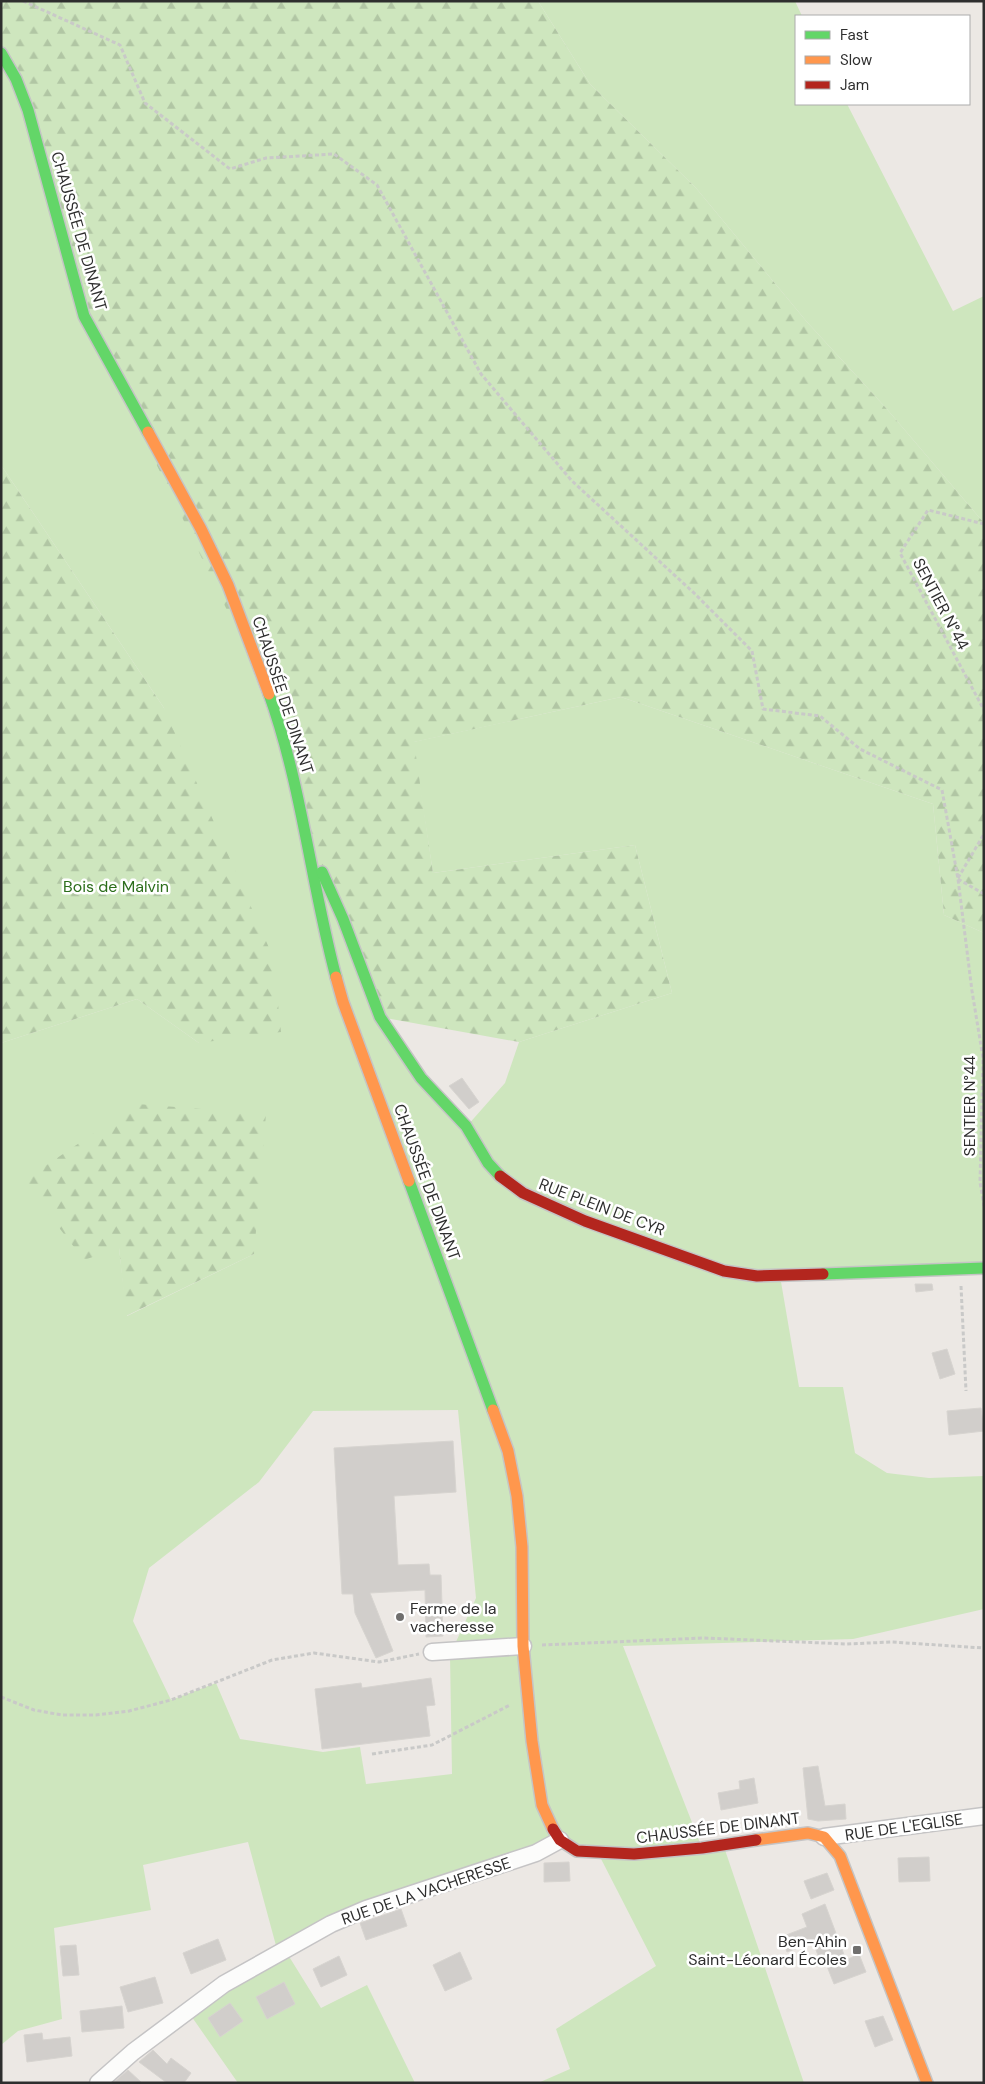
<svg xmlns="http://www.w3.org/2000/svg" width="985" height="2084" viewBox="0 0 985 2084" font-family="'DM Sans',sans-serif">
	<defs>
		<pattern id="forest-firs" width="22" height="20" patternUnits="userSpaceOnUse" patternTransform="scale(1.25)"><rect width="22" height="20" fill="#cee6be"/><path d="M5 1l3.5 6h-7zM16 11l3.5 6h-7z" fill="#b1c6a4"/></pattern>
	</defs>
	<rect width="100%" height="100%" fill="#ece8e4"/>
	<g fill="#cee6be" fill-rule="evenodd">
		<polygon points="538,1 795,1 802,16 796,16 796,104 847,104 953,311 984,296 984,523 886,408 807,322 696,188 590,84"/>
		<path d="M 1,53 L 201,529 L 380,1017 L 467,1126 L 505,1083 L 519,1042 L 672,993 L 635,845 L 433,873 L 413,742 L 621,697 L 933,804 L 944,915 L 984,933 L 984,1268 L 780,1276 L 799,1387 L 843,1387 L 855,1453 L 887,1473 L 929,1478 L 984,1476 L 984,1609 L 853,1639 L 623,1646 L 702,1848 L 723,1844 L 804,2083 L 538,2083 L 570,2069 L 556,2029 L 656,1966 L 598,1853 L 560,1840 L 428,1890 L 285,1950 L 321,2008 L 367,1985 L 415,2083 L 238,2083 L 187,2010 L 278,1953 L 248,1842 L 143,1865 L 151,1910 L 54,1928 L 62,2019 L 18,2031 L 1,2045 L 1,1043 L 137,999 L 199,1043 L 164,708 L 1,465 ZM 119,1248 L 254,1254 L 127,1316 ZM 458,1410 L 476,1598 L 450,1655 L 452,1774 L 366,1784 L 360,1747 L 323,1752 L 240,1739 L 216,1683 L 171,1700 L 133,1621 L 149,1568 L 259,1482 L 313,1411 Z"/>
	</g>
	<g fill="url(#forest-firs)">
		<polygon points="1,1 538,1 590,84 696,188 807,322 886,408 984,523 984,933 944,915 933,804 621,697 414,742 433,873 635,845 672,993 519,1042 380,1017 321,868 273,705 102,352 1,53"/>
		<polygon points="1,465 164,708 273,957 281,1032 199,1043 137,999 1,1043"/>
		<polygon points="137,1104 266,1114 254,1254 126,1316 119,1248 84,1260 23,1181"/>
	</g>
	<g fill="#d1cecb" stroke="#d7d4d0">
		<polygon points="462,1078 479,1102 469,1109 449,1086"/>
		<polygon points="915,1284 932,1284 933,1290 916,1292"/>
		<polygon points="947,1349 955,1374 940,1379 932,1353"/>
		<polygon points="981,1408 984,1431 949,1435 947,1411"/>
		<polygon points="453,1441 456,1492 394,1496 398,1565 429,1564 430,1575 441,1575 443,1636 426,1637 425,1590 370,1593 393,1651 376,1658 355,1613 353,1594 342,1594 334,1448"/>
		<polygon points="431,1678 435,1705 426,1706 430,1736 322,1749 315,1689 361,1683 362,1688"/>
		<polygon points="818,1766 825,1806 845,1804 846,1819 818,1821 808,1819 803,1768"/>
		<polygon points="754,1778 758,1803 721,1810 718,1793 740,1789 739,1781"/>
		<polygon points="929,1857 930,1881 899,1882 898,1858"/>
		<polygon points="569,1862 570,1881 544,1882 544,1863"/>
		<polygon points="827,1873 834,1890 811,1899 804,1881"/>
		<polygon points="825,1904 846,1960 859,1954 866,1972 834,1984 823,1956 819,1958 813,1942 787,1952 781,1937 807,1927 802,1914"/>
		<polygon points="401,1909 407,1926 366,1940 360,1923"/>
		<polygon points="218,1939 226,1960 191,1974 183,1953"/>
		<polygon points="76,1945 79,1975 63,1976 60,1946"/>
		<polygon points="460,1952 472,1979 445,1991 433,1965"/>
		<polygon points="339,1956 347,1975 321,1987 313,1969"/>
		<polygon points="155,1977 163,2003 128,2012 120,1987"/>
		<polygon points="284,1982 295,2004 267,2019 256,1997"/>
		<polygon points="230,2003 243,2021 220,2037 208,2018"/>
		<polygon points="122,2006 124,2028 82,2032 80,2011"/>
		<polygon points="883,2016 893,2040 875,2047 865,2021"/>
		<polygon points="42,2033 43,2040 70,2037 72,2056 27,2062 24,2035"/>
		<polygon points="153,2050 167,2064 171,2058 191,2073 184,2083 167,2083 139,2062"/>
		<polygon points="128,2070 142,2083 113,2083"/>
	</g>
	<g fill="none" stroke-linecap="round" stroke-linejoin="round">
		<defs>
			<g id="street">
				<polyline points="432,1652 523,1646"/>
				<polyline points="824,1837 984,1816"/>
				<polyline points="98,2083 133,2052 224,1984 331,1924 366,1909 536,1853 560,1840"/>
			</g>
			<g id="fast">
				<polyline points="1,53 16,79 28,110 84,316 148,432"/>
				<path d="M 269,694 C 302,786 311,884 336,977"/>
				<polyline points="322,872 343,919 380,1017 421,1078 466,1126 488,1163 500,1176"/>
				<polyline points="409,1181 493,1410"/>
				<polyline points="823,1274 984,1268"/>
			</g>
			<g id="slow">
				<polyline points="148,432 201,529 228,585 269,694"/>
				<polyline points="336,977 343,1002 409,1181"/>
				<polyline points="493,1410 508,1451 517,1496 522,1547 523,1646 532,1741 542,1805 553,1829"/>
				<polyline points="756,1840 808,1833 824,1837 840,1856 927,2083"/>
			</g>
			<g id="jam">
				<polyline points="500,1176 523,1193 585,1221 724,1271 757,1276 823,1274"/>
				<polyline points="553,1829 560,1840 577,1851 634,1854 702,1848 756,1840"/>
			</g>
		</defs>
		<use href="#street" stroke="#c5c4c5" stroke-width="19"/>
		<use href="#fast" stroke="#c5c4c5" stroke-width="14"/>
		<use href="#slow" stroke="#c5c4c5" stroke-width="14"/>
		<use href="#jam" stroke="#c5c4c5" stroke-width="14"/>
		<g stroke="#c9c9c8" stroke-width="3" stroke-dasharray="4 2.5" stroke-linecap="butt">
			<polyline points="23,1 120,45 145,103 230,169 266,158 334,154 377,185 481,374 572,481 694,593 752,651 763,709 820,716 860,749 942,790 958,879 972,991 983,1058 980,1182 984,1206"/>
			<polyline points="984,524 928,510 900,553 984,710"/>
			<polyline points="958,878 984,834"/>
			<polyline points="958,879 984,894"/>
			<polyline points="961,1286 966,1391"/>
			<polyline points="542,1645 704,1638 847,1644 891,1642 984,1648"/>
			<polyline points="1,1697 34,1710 62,1715 96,1715 129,1711 171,1700 272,1660 314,1653 379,1662 419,1654"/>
			<polyline points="372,1754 432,1745 510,1705"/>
		</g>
		<use href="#street" stroke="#fcfcfb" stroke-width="16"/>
		<use href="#fast" stroke="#63d668" stroke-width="11"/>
		<use href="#slow" stroke="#ff974d" stroke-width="11"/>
		<use href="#jam" stroke="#b3261e" stroke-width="11"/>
	</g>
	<g fill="#706f6e" stroke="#fff" stroke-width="2">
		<circle cx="400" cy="1617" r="5"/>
		<rect x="852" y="1945" width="10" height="10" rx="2.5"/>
	</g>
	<g text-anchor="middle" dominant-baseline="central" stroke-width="5" stroke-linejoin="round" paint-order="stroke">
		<g font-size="16" fill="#2e2e2e" stroke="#fff">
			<text transform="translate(79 231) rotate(74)">CHAUSSÉE DE DINANT</text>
			<text transform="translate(941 604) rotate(62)">SENTIER N°44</text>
			<text transform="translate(283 695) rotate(72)">CHAUSSÉE DE DINANT</text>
			<text transform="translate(969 1106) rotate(-90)">SENTIER N°44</text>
			<text transform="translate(427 1182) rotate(70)">CHAUSSÉE DE DINANT</text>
			<text transform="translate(602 1207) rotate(21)">RUE PLEIN DE CYR</text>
			<text transform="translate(904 1827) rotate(-8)">RUE DE L'EGLISE</text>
			<text transform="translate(718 1828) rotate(-7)">CHAUSSÉE DE DINANT</text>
			<text transform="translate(426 1891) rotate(-19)">RUE DE LA VACHERESSE</text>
		</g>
		<g font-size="16" fill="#2c6e1b" stroke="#fff">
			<text x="116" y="886">Bois de Malvin</text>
		</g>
		<g font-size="16" fill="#2e2e2e" stroke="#fff" text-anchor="start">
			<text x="410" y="1608">Ferme de la<tspan x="410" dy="18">vacheresse</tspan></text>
			<text x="847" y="1941" text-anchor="end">Ben-Ahin<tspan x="847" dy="18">Saint-Léonard Écoles</tspan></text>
		</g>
	</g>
	<rect width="985" height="2084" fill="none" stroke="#2e2e2e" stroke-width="5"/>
	<rect x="795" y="15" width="175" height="90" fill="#ffffff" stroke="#ababab"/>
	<rect x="805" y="31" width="25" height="8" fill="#63d668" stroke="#ababab"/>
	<text x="840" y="40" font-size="15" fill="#2e2e2e">Fast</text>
	<rect x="805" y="56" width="25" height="8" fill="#ff974d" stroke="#ababab"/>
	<text x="840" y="65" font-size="15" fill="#2e2e2e">Slow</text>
	<rect x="805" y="81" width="25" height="8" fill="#b3261e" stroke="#ababab"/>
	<text x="840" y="90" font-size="15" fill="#2e2e2e">Jam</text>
</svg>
